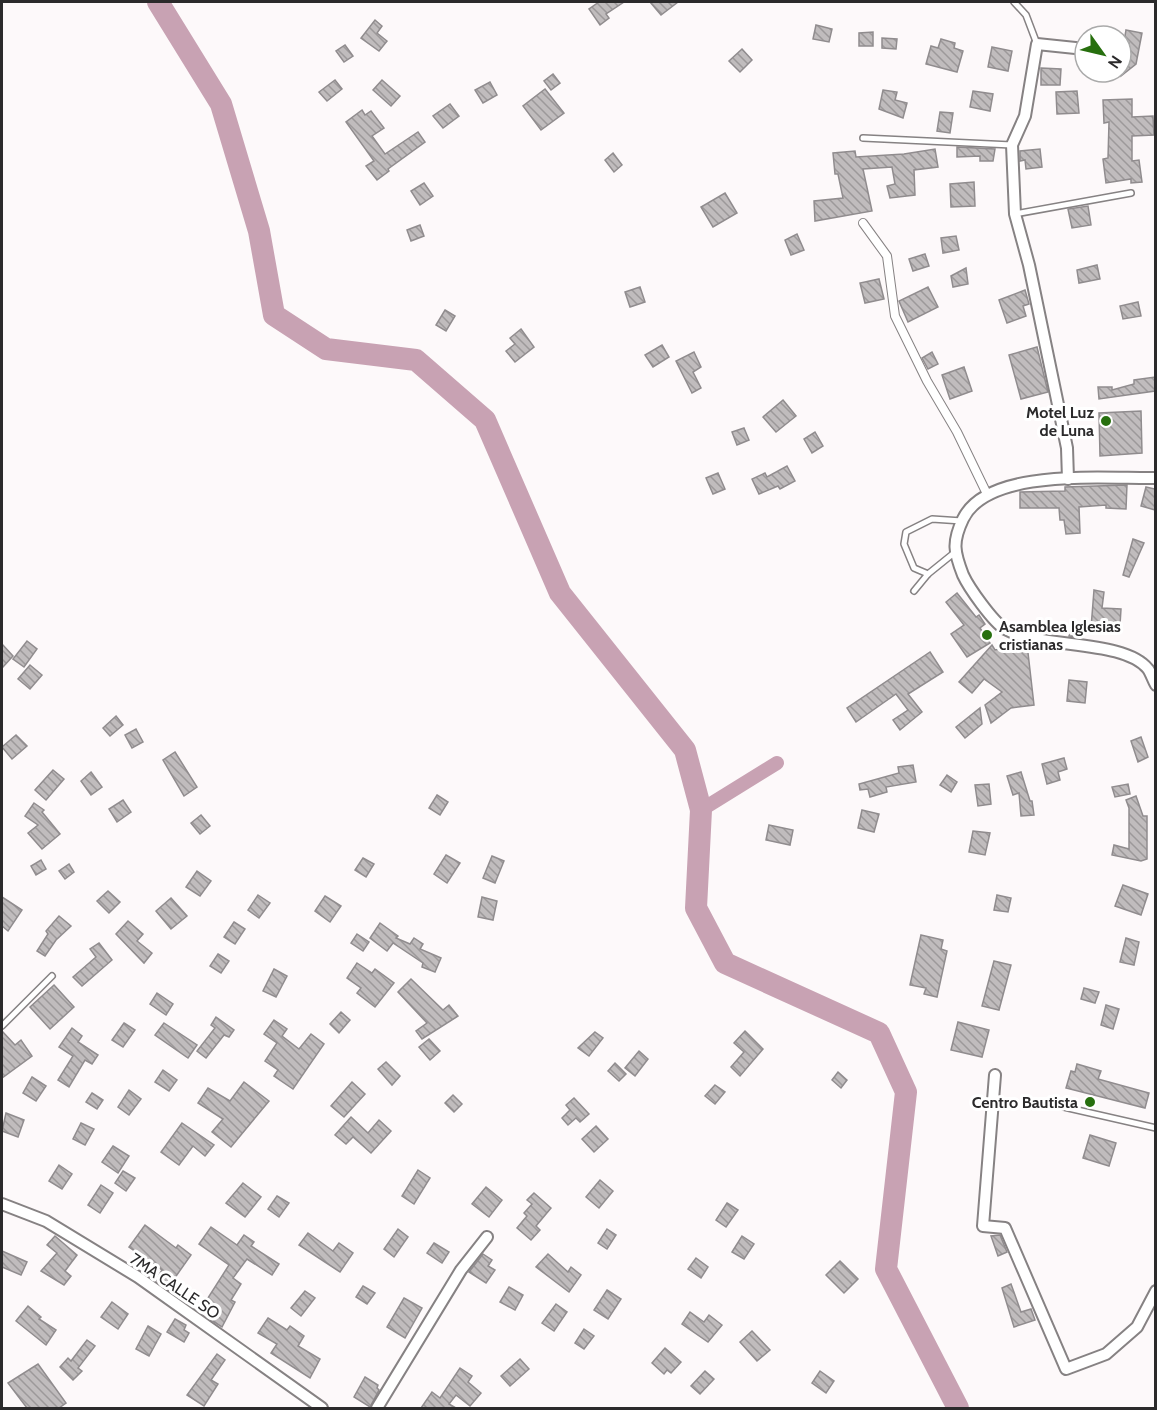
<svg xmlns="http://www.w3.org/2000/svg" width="1157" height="1410" viewBox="0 0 1157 1410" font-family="Cabin,sans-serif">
	<defs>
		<pattern id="building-back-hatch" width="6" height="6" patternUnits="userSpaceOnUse" patternTransform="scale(1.5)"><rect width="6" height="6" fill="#c0bcbd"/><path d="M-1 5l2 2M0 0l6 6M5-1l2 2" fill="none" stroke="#9c999a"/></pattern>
	</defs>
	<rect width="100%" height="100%" fill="#fdf9fa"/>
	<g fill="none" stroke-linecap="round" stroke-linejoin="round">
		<polyline stroke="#c8a2b3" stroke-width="14" points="701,810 777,763"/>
		<polyline stroke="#c8a2b3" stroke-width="22" points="158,2 221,104 259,231 274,315 326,349 416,360 485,420 560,593 685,750 701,810 696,908 725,963 879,1033 906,1092 886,1269 958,1408"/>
	</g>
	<g fill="url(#building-back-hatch)" stroke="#908c8e" stroke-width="1.5">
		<polygon points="599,2 624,2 606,14 609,18 600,25 589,9"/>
		<polygon points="650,2 678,2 661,15"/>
		<polygon points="375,20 382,26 377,33 387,41 379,51 361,38"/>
		<polygon points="816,25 832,29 829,42 813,39"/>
		<polygon points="1126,30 1142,33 1136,64 1121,76 1121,61 1126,57 1129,43 1124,42"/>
		<polygon points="873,32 873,46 859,46 859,33"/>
		<polygon points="882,38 897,39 896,49 882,48"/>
		<polygon points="941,39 955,43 954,48 963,51 957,72 926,64 931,46 938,48"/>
		<polygon points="345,45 353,56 344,62 336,51"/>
		<polygon points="992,47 1012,51 1008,71 988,67"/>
		<polygon points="742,49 752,60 740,72 729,61"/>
		<polygon points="1041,68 1061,69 1060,85 1041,85"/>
		<polygon points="553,74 560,83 551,90 544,81"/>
		<polygon points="335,80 342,89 327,101 319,92"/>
		<polygon points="382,80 400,96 391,106 373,90"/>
		<polygon points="490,82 497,95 483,103 475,90"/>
		<polygon points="545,89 564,113 541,130 523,106"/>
		<polygon points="883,90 897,92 895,100 907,103 903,118 879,109"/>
		<polygon points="973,91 993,94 990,111 970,107"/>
		<polygon points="1077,91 1079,113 1057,114 1056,92"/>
		<polygon points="1132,99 1132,117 1153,116 1154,135 1132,136 1132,161 1139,160 1142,182 1131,183 1131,179 1106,183 1103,159 1108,158 1109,122 1104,123 1103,100"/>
		<polygon points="450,104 459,116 443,128 433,116"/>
		<polygon points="362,110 365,115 371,111 384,128 372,136 385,154 418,132 425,142 388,169 389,171 377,180 366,166 374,161 346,122"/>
		<polygon points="940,112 953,113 950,133 937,131"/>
		<polygon points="957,147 995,149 993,161 980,161 980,156 957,157"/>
		<polygon points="935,149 938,167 914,170 915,195 890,198 887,186 895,184 892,167 863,169 872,211 815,221 814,201 843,198 838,174 835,174 833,153 855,151 856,157 904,154"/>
		<polygon points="1040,149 1042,167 1026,169 1025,160 1020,161 1020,151"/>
		<polygon points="613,153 622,165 614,172 605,160"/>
		<polygon points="974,182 975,206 951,207 950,184"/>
		<polygon points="424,183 433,196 420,205 411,191"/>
		<polygon points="725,193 737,213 713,227 701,207"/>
		<polygon points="1088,206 1091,225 1072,228 1068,209"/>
		<polygon points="420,225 424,236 411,241 407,230"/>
		<polygon points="797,234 804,250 791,255 785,240"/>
		<polygon points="956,236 959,250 943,253 941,238"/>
		<polygon points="925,254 929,266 913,271 909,259"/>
		<polygon points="1097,265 1100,279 1079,283 1077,270"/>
		<polygon points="966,268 968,284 953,287 951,276"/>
		<polygon points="879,279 884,299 865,303 860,283"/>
		<polygon points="640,287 645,302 630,307 625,292"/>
		<polygon points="928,287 938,307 908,322 899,301"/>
		<polygon points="1025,290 1029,304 1023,306 1026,316 1007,323 999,300"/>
		<polygon points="1138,302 1141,316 1123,319 1120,306"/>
		<polygon points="445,310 455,316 446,331 436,325"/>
		<polygon points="521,329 534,347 515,362 506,351 515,344 510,338"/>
		<polygon points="662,345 669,357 653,367 645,355"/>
		<polygon points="1037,347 1048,392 1021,399 1009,355"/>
		<polygon points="694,352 701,367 693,372 701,388 692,393 676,361"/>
		<polygon points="932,352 938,364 928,369 922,358"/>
		<polygon points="964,367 972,391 950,399 942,375"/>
		<polygon points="1155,377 1155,391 1099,399 1098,387 1112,387 1112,390 1134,384 1134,380"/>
		<polygon points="783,400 796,416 776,432 763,417"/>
		<polygon points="1141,411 1142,453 1100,456 1099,413"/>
		<polygon points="744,428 749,440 737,445 732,432"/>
		<polygon points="815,432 823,446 812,453 804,439"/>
		<polygon points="787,466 795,481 780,489 778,486 759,494 752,479 765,473 767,477"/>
		<polygon points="718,473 725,489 713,494 706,478"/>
		<polygon points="1127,485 1126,509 1106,508 1106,505 1079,507 1080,533 1066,534 1064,520 1060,520 1059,508 1020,508 1020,492 1065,491 1065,487"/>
		<polygon points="1146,487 1155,489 1155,510 1141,506"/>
		<polygon points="1133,539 1144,543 1129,577 1123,575"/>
		<polygon points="1094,590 1104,592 1102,608 1121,609 1120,625 1102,624 1102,629 1091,628"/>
		<polygon points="957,593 976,617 979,615 985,624 980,628 990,643 967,657 951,634 964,625 946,602"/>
		<polygon points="1072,623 1082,624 1080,637 1069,636"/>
		<polygon points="27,641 37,649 24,667 13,659"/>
		<polygon points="2,644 13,656 2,668"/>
		<polygon points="1027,644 1034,705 1011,708 991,723 985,705 1002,692 984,679 972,693 959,682 992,645 995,650"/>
		<polygon points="930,652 943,672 908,694 922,712 900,730 893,720 908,710 896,694 856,722 847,708"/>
		<polygon points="30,665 42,675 30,689 18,679"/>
		<polygon points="1069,680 1087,682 1085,703 1067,701"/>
		<polygon points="980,708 982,724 965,738 956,727"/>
		<polygon points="116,716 123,725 110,736 103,728"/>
		<polygon points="136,729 143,742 132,748 125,735"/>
		<polygon points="16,735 27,746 12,759 2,747"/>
		<polygon points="1141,737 1148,757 1138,762 1131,741"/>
		<polygon points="175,752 197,787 184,796 163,760"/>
		<polygon points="1064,758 1067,769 1058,772 1060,780 1047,784 1042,764"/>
		<polygon points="913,765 916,782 886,787 887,792 870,797 868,789 860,790 859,784 899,773 898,767"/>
		<polygon points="53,770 64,779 46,800 35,790"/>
		<polygon points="91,772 102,787 91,795 81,781"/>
		<polygon points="1021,772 1030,801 1032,801 1034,815 1021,816 1019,793 1013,795 1007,776"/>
		<polygon points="947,775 957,782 951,792 940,785"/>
		<polygon points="989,784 991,804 978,806 975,785"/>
		<polygon points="1128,784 1130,794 1115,797 1112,787"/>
		<polygon points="437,795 448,802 440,815 429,808"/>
		<polygon points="1136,796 1143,816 1147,816 1147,859 1141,861 1112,855 1114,845 1129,849 1129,808 1126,800"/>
		<polygon points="123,800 131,812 117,822 109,809"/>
		<polygon points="34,803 44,810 42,812 60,834 42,849 28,833 38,825 25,816"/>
		<polygon points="862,810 879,814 874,832 858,828"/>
		<polygon points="201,815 210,826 200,834 191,823"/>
		<polygon points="769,825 793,830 790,845 766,840"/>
		<polygon points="973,831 990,833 985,855 969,852"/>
		<polygon points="446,855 460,863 447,883 434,874"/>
		<polygon points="492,856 504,861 495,883 483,878"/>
		<polygon points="363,858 374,864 366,877 355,870"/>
		<polygon points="41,860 46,869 36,875 31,866"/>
		<polygon points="69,864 74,872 65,879 59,871"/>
		<polygon points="197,871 211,881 200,896 186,887"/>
		<polygon points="1123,885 1148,894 1141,915 1115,906"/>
		<polygon points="108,891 120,902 109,913 97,901"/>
		<polygon points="258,895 270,903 259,918 248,910"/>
		<polygon points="997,895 1011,898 1008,912 994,910"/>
		<polygon points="325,896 341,906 330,922 315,911"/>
		<polygon points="2,897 22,910 8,931 2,926"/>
		<polygon points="482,897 497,901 493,920 478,917"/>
		<polygon points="171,898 187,916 171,929 156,911"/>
		<polygon points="59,916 71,926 56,940 45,956 37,951 48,934 46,931"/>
		<polygon points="128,921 143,934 137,941 152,953 144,963 116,934"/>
		<polygon points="234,922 245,929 235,944 224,937"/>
		<polygon points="380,923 398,936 396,938 410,944 414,938 423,944 420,949 441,958 435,972 422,967 423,963 393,943 387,951 370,938"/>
		<polygon points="357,934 369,942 363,951 351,943"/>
		<polygon points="921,935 943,940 941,949 947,951 937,997 924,994 926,988 910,985"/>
		<polygon points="1126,938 1139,942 1134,965 1120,962"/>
		<polygon points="99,943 112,960 82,986 73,977 96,957 90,949"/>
		<polygon points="218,954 229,961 221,973 210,966"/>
		<polygon points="994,961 1011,965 999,1010 982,1006"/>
		<polygon points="357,963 372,973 375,969 394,983 375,1007 357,993 361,988 347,978"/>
		<polygon points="274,969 287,976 276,997 263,991"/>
		<polygon points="411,979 443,1010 449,1005 458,1016 422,1039 416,1031 427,1023 398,992"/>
		<polygon points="54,985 74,1007 50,1029 30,1007"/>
		<polygon points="1084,988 1099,992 1095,1003 1081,999"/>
		<polygon points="157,993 173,1004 166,1015 150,1004"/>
		<polygon points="1106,1005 1119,1009 1113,1029 1101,1025"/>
		<polygon points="341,1012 350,1020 339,1033 330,1024"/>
		<polygon points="216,1017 234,1030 229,1037 224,1035 206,1058 197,1051 215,1028 211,1025"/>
		<polygon points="274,1020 287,1029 282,1036 299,1049 311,1034 324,1044 293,1089 274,1076 278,1070 265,1061 277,1043 264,1034"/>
		<polygon points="958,1022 989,1030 982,1057 951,1050"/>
		<polygon points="124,1023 135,1030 123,1047 112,1040"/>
		<polygon points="164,1023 197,1045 188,1058 155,1035"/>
		<polygon points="72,1028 82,1036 78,1042 98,1055 92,1064 85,1060 69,1087 58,1080 73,1056 59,1047"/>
		<polygon points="2,1031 15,1045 21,1040 32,1056 2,1078"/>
		<polygon points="745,1031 763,1049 740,1076 731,1067 744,1052 734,1043"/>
		<polygon points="595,1032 603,1038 589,1056 578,1048"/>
		<polygon points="429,1039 440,1051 430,1060 419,1047"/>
		<polygon points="639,1051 648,1059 635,1076 625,1068"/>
		<polygon points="386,1062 400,1076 392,1085 378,1069"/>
		<polygon points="615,1063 626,1074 619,1081 608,1071"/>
		<polygon points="1077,1064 1101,1071 1098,1079 1149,1093 1145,1108 1066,1088 1071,1071 1075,1072"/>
		<polygon points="163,1070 177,1080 169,1091 155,1082"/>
		<polygon points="838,1072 847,1080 841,1088 832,1080"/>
		<polygon points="32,1077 46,1086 36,1101 23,1093"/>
		<polygon points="244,1082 269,1101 231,1147 212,1132 223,1119 198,1103 208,1088 230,1101"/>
		<polygon points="352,1082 365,1094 344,1117 331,1106"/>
		<polygon points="715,1085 725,1092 715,1104 705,1096"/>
		<polygon points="129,1090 141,1099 129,1115 118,1107"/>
		<polygon points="92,1093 103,1100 97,1109 86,1102"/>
		<polygon points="453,1095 462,1104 454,1112 445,1103"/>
		<polygon points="574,1098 589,1114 580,1122 576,1118 568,1125 562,1118 570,1110 566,1105"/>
		<polygon points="6,1113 24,1120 18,1137 2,1131"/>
		<polygon points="351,1117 368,1133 379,1120 391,1131 371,1153 353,1137 346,1144 335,1135"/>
		<polygon points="81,1123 94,1129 85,1145 73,1139"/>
		<polygon points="182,1123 214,1145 205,1156 193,1146 179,1165 161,1152"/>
		<polygon points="596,1126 608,1139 594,1152 582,1139"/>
		<polygon points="1090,1135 1116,1143 1109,1166 1083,1158"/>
		<polygon points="113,1146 129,1156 118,1173 102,1162"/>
		<polygon points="59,1165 72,1174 62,1189 49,1181"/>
		<polygon points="418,1170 430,1178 414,1204 402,1196"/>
		<polygon points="123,1171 135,1178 126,1191 115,1183"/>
		<polygon points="600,1180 613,1191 599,1208 586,1197"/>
		<polygon points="243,1183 261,1197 245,1217 226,1203"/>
		<polygon points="101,1185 113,1193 100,1213 88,1205"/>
		<polygon points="486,1187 502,1200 489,1217 472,1204"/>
		<polygon points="534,1193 551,1208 536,1226 540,1230 531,1240 517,1228 527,1216 524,1213 532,1204 527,1200"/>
		<polygon points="277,1196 289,1203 279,1217 268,1209"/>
		<polygon points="727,1203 738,1210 726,1227 716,1220"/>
		<polygon points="145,1225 176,1248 178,1245 191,1255 174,1279 171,1276 165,1286 156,1280 162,1270 129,1247"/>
		<polygon points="211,1227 237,1245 244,1235 254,1242 251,1246 279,1264 272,1275 247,1259 233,1278 241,1284 231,1300 235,1302 222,1327 211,1320 218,1308 206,1301 229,1265 199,1244"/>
		<polygon points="398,1229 408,1237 394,1257 384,1249"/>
		<polygon points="607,1229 616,1235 607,1249 598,1243"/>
		<polygon points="308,1233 333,1251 339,1243 353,1253 340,1272 299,1245"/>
		<polygon points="1000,1235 1007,1252 998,1256 991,1236"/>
		<polygon points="55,1236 77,1255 65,1271 71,1276 64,1285 41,1271 57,1253 47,1245"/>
		<polygon points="742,1236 754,1244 744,1259 732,1252"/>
		<polygon points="434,1243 449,1252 442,1263 427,1253"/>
		<polygon points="2,1251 27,1262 21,1275 2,1267"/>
		<polygon points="483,1254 492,1260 488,1266 495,1270 486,1283 469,1272"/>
		<polygon points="548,1254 568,1272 571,1267 581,1275 569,1292 536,1267"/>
		<polygon points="696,1258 708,1267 701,1278 688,1269"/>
		<polygon points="840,1261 858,1279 844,1293 826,1275"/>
		<polygon points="1011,1284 1021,1312 1031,1309 1035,1320 1014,1327 1002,1288"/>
		<polygon points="363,1286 375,1293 367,1304 356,1297"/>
		<polygon points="509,1287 523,1295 515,1310 500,1302"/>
		<polygon points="607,1290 621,1299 608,1319 594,1310"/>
		<polygon points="305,1291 315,1298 301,1316 291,1308"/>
		<polygon points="404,1298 422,1308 405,1338 387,1327"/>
		<polygon points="112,1302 128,1314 118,1329 101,1317"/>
		<polygon points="556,1304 567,1312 554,1331 542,1323"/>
		<polygon points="28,1306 41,1317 39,1319 56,1330 46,1345 16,1321"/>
		<polygon points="690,1312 704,1322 709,1315 722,1325 708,1342 682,1324"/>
		<polygon points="268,1318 287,1330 290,1326 304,1336 298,1346 320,1359 310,1378 271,1353 277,1344 258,1333"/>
		<polygon points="175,1319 186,1325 184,1330 189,1333 184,1342 167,1332"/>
		<polygon points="148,1326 161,1334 149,1356 136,1349"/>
		<polygon points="584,1329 594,1336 584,1349 575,1343"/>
		<polygon points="752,1331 770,1350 757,1361 740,1342"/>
		<polygon points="87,1340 95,1346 78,1368 82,1371 73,1380 60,1367 68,1358 71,1361"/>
		<polygon points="665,1348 681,1362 671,1373 667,1370 664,1374 652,1363"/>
		<polygon points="217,1354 225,1360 211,1380 218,1384 204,1406 187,1395"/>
		<polygon points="520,1359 529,1369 510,1386 501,1376"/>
		<polygon points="38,1364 66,1403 59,1408 27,1408 8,1383"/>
		<polygon points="460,1368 472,1376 468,1382 481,1393 470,1406 456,1395 449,1404 456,1408 421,1408 432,1392 440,1398"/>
		<polygon points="705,1371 714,1379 700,1394 691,1386"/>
		<polygon points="820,1371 834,1381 826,1393 812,1383"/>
		<polygon points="365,1377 378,1385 377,1388 379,1390 370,1407 354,1397"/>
	</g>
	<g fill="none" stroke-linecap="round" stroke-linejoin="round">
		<defs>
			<g id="service">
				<polyline points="1014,2 1026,15 1037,44"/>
				<polyline points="863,138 1012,145"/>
				<polyline points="1015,214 1131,193"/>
				<polyline points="928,574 914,568 904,544 906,532 932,519 962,521"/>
				<polyline points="914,591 928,574 954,553"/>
				<polyline points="2,1026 52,976"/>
				<polyline points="1042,1102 1156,1128"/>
			</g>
			<polyline id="pedestrian" points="863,223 887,256 895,316 927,381 957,432 987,494"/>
			<g id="minor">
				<path d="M 1156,478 C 1106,479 988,467 963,519 C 952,542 954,552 963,575 C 969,588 993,622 1005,629 C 1041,649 1124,639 1148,669 C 1151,673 1153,680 1156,685"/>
				<polyline points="1068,479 1067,448 1029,265 1015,214 1012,145 1025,116 1037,44 1085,49"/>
				<polyline points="995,1075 983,1226 1005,1228 1066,1369 1106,1354 1137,1327 1156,1291"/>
				<polyline points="2,1204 46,1221 138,1277 322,1408"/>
				<polyline points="377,1408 461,1270 487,1237"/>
			</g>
		</defs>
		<use href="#service" stroke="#868283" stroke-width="8"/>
		<use href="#pedestrian" stroke="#868283" stroke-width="10"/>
		<use href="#minor" stroke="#868283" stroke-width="14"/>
		<use href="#service" stroke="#fff" stroke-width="5"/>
		<use href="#pedestrian" stroke="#fff" stroke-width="8"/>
		<use href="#minor" stroke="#fff" stroke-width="10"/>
	</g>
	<g fill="#276f0e" stroke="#fff" stroke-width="2">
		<circle cx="1106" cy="421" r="6"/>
		<circle cx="987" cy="635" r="6"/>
		<circle cx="1090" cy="1102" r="6"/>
	</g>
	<g text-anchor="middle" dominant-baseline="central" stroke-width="6" stroke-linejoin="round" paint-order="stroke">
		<g font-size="16" font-weight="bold" fill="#2b2a2b" stroke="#fff" text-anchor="end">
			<text x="1094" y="412">Motel Luz<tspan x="1094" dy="18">de Luna</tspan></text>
			<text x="999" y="626" text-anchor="start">Asamblea Iglesias<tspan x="999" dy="18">cristianas</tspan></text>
			<text x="1078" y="1102">Centro Bautista</text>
		</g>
		<g font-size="16" fill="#2b2a2b" stroke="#fff">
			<text transform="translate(175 1286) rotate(34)">7MA CALLE SO</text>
		</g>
	</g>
	<rect width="1157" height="1410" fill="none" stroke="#2b2a2b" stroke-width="6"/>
	<g transform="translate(1103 54) rotate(124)"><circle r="28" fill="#ffffff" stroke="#aaaaaa" stroke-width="1.5"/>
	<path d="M0-4.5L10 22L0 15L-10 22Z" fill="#276f0e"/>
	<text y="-9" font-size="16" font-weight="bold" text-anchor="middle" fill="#2b2a2b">N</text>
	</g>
</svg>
